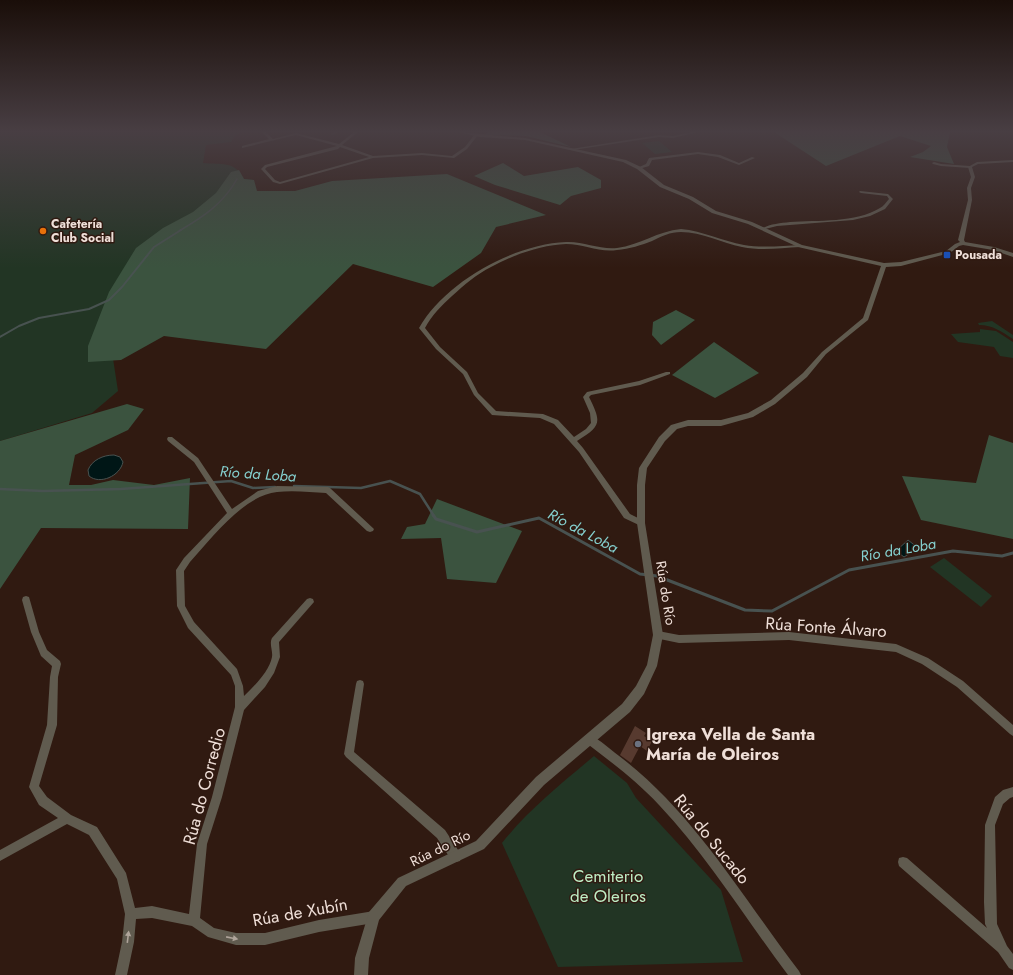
<svg xmlns="http://www.w3.org/2000/svg" width="1013" height="975" viewBox="0 0 1013 975" font-family="Jost,sans-serif">
	<rect width="100%" height="100%" fill="#301a11"/>
	<g fill="#223524">
		<path d="M 0,132 L 241,132 L 234,137 L 231,142 L 206,145 L 203,163 C 221,165 234,160 244,179 L 254,180 L 110,339 L 118,391 L 92,413 L 0,441 Z"/>
		<polygon points="659,141 672,152 655,154 642,143"/>
		<path d="M 992,321 L 1013,335 L 1013,339 C 1002,332 993,325 979,325 L 978,323 Z"/>
		<polygon points="980,329 996,331 1013,342 1013,358 1000,356 994,347 958,342 951,334 980,332"/>
		<polygon points="944,558 992,596 981,607 930,567"/>
		<path d="M 594,756 L 627,783 L 636,798 L 721,890 L 743,962 L 558,967 L 502,843 C 528,810 562,783 594,756 Z"/>
	</g>
	<g fill="#3b533f">
		<polygon points="487,132 540,132 571,147 526,136 485,135"/>
		<polygon points="774,132 950,132 947,147 954,164 910,157 923,152 931,146 900,136 826,166"/>
		<polygon points="503,163 524,176 578,167 601,180 601,188 571,196 560,205 495,185 474,176"/>
		<polygon points="239,170 244,179 254,180 257,191 295,191 332,181 447,174 546,215 496,227 481,253 433,287 353,264 266,349 164,336 121,360 88,362 88,346 109,292 136,248 163,228 193,212 216,193 231,172"/>
		<polygon points="676,310 695,320 661,345 652,335 653,322"/>
		<polygon points="714,342 759,373 715,398 672,375"/>
		<polygon points="127,404 144,409 128,430 75,455 69,485 91,485 113,480 154,485 190,478 188,529 41,528 0,589 0,441"/>
		<polygon points="989,435 1013,443 1013,539 921,520 902,476 976,483"/>
		<polygon points="437,499 522,531 496,583 447,579 441,538 401,539 407,527 425,524"/>
	</g>
	<g fill="#001616" stroke="#485250">
		<path d="M 114,455 L 120,457 L 123,462 C 120,476 100,485 89,476 L 88,470 C 92,460 103,455 114,455 Z"/>
		<polygon points="908,540 918,548 904,557 896,551"/>
	</g>
	<g fill="none" stroke-linecap="round" stroke-linejoin="round">
		<g stroke="#485250" stroke-width="1.5">
			<polyline points="332,134 337,132"/>
			<path d="M 179,231 C 203,217 223,204 237,179"/>
		</g>
		<polyline stroke="#485250" stroke-width="2" points="0,337 19,326 39,318 89,309 109,300 122,287 154,247 181,230"/>
		<g stroke="#485250" stroke-width="2.5">
			<polyline points="294,486 361,488 390,481 420,494 434,516"/>
			<polyline points="0,489 43,491 121,489 231,481 253,488 275,487"/>
		</g>
		<polyline stroke="#485250" stroke-width="3" points="433,515 436,519 477,532 539,518 640,574 657,576 745,610 772,611 849,570 953,551 1002,556 1013,553"/>
	</g>
	<polygon fill="#573a2f" points="635,726 646,733 644,736 652,741 647,751 640,746 631,763 620,755"/>
	<g fill="none" stroke-linecap="round" stroke-linejoin="round">
		<g fill="#605b4f" fill-rule="evenodd">
			<path d="M 262,132 L 266,132 L 273,139 L 296,133 L 339,144 L 354,132 L 358,132 L 342,145 L 373,156 L 422,153 L 452,156 L 465,147 L 475,134 L 478,135 L 467,149 L 454,158 L 422,155 L 373,158 L 280,184 L 273,182 L 262,170 L 261,169 L 265,165 L 337,146 L 296,135 L 242,148 L 242,146 L 269,139 ZM 340,147 L 369,157 L 280,182 L 275,180 L 265,169 L 267,167 L 338,149 Z"/>
			<polygon points="693,132 698,132 673,138 659,137 573,150 571,149 659,135 673,136"/>
			<polygon points="698,152 720,155 739,163 752,157 755,158 739,165 718,157 698,154 652,160 649,166 639,169 637,168 646,164 649,158"/>
			<polygon points="934,162 941,164 970,166 972,167 970,168 941,166 933,164 932,163"/>
			<path d="M 860,191 L 888,194 L 893,199 L 885,209 L 870,216 L 853,220 L 777,226 L 765,229 L 763,228 C 770,224 781,223 790,222 C 817,220 856,223 880,208 C 884,206 886,202 889,199 L 887,196 L 861,193 L 859,192 Z"/>
			<path d="M 681,229 C 703,231 722,241 744,245 C 762,248 782,246 800,245 L 802,246 L 800,247 C 781,248 761,251 742,247 C 722,243 702,232 681,232 C 670,232 662,236 652,241 C 642,245 629,249 617,250 C 600,253 584,244 566,244 C 541,245 513,255 491,267 C 477,274 464,285 452,296 C 442,305 432,315 425,328 L 440,347 L 467,372 L 478,393 L 496,411 L 543,414 L 558,420 L 574,437 L 586,429 L 591,423 L 590,413 L 583,397 L 587,392 L 639,381 L 666,372 L 670,372 L 670,374 L 640,385 L 591,395 L 589,397 C 602,423 601,426 577,441 L 583,448 L 630,514 L 644,521 L 645,523 L 644,525 L 641,526 L 624,518 L 579,452 L 554,424 L 540,418 L 492,415 L 474,395 L 463,374 L 436,349 L 419,328 C 445,282 514,244 566,242 C 583,241 600,250 617,248 C 640,245 658,231 681,229 Z"/>
			<path d="M 168,437 L 172,437 L 198,458 L 232,509 L 258,491 L 277,486 L 328,487 L 330,488 L 374,529 L 373,531 L 370,532 L 367,531 L 326,493 C 311,492 292,490 277,492 C 244,495 211,539 190,562 L 184,571 L 185,606 L 194,622 L 237,669 L 243,686 L 244,696 C 254,686 269,672 272,657 C 273,651 269,644 272,638 L 307,599 L 310,598 L 313,599 L 314,602 L 279,642 L 280,657 L 274,673 L 265,687 L 244,710 L 222,797 L 207,844 L 200,918 L 214,928 L 236,933 L 265,933 L 319,920 L 374,911 L 378,913 L 380,917 L 378,921 L 374,923 L 319,932 L 265,945 L 236,945 L 208,937 L 192,926 L 152,918 L 136,919 L 134,942 L 127,975 L 115,975 L 122,942 L 125,914 L 117,879 L 89,835 L 67,824 L 0,861 L 0,850 L 58,818 L 39,805 L 29,787 L 47,725 L 50,677 L 52,666 L 41,656 L 31,632 L 22,600 L 23,597 L 26,596 L 29,597 L 39,632 L 47,650 L 60,661 L 61,664 L 58,677 L 57,725 L 39,786 L 47,797 L 71,815 L 97,827 L 126,873 L 135,908 L 152,906 L 189,914 L 197,844 L 212,797 L 235,707 L 235,686 L 231,675 L 188,628 L 177,606 L 176,570 L 184,558 L 227,513 L 194,462 L 168,441 L 167,439 Z"/>
			<polygon points="658,631 679,635 789,632 896,644 928,658 963,681 1013,725 1013,736 1010,734 957,687 922,664 896,652 789,640 679,643 655,638 654,635 655,632"/>
			<polygon points="360,680 363,681 364,684 354,752 445,830 460,853 461,857 460,861 456,862 452,861 437,838 346,757 344,754 356,684 357,681"/>
			<path d="M 588,734 C 600,739 612,751 623,759 C 696,816 743,898 799,971 L 801,975 L 788,975 C 745,918 708,857 659,805 C 637,781 611,762 585,742 L 583,739 L 585,736 Z"/>
			<polygon points="1013,787 1013,797 1010,798 1003,804 995,825 997,924 1007,946 1013,954 1013,970 1009,968 998,952 899,866 898,862 899,858 903,857 907,858 987,928 985,924 984,902 985,825 995,797 1003,790"/>
		</g>
		<polygon fill="#605b4f" fill-rule="evenodd" points="458,132 525,138 626,160 641,167 664,185 693,197 716,211 752,222 802,245 884,263 901,262 946,251 955,244 960,242 958,240 968,200 967,188 971,177 968,167 977,162 1013,160 1013,162 978,164 972,167 975,177 971,188 972,200 964,240 965,242 994,247 1013,253 1013,257 993,250 963,245 959,246 950,253 901,266 886,267 868,320 826,354 807,377 775,404 753,417 721,426 688,426 677,429 665,441 647,468 645,485 645,523 663,635 657,666 644,694 630,712 544,785 484,849 406,886 379,920 369,958 368,975 354,975 355,958 369,912 398,878 476,841 536,777 622,704 636,686 647,665 653,635 637,523 637,485 639,468 659,437 671,425 688,420 721,420 748,413 771,400 803,373 822,352 863,318 881,266 798,247 748,224 712,213 689,199 660,187 637,169 623,162 525,140 480,137"/>
	</g>
	<defs><path id="oneway-solid" d="M-6-.8H1V-3.2L6.5 0L1 3.2V.8H-6Z"/></defs>
	<g fill="#afa49a">
		<use href="#oneway-solid" transform="translate(128 937) rotate(-83)"/>
		<use href="#oneway-solid" transform="translate(232 938) rotate(11)"/>
	</g>
	<linearGradient id="sky" x2="0" y2="1"><stop stop-color="#1a0e09"/><stop offset="0.49" stop-color="#483e43"/><stop offset="1" stop-color="#483e43" stop-opacity="0"/></linearGradient>
	<rect width="1013" height="268" fill="url(#sky)"/>
	<circle fill="#e8710a" stroke="#301a11" stroke-width="1.5" cx="43" cy="231" r="4"/>
	<rect fill="#1a4fb4" stroke="#301a11" stroke-width="1.5" x="943" y="251" width="8" height="8" rx="2"/>
	<circle fill="#6b7280" stroke="#301a11" stroke-width="1.5" cx="638" cy="744" r="4"/>
	<g text-anchor="middle" dominant-baseline="central" stroke-width="3" stroke-linejoin="round" paint-order="stroke">
		<g font-size="12" font-weight="bold" fill="#efdfd8" stroke="#301a11" text-anchor="start">
			<text x="51" y="224">Cafetería<tspan x="51" dy="14">Club Social</tspan></text>
			<text x="955" y="255">Pousada</text>
		</g>
		<g font-size="14" fill="#efdfd8" stroke="#301a11">
			<text transform="translate(666 593) rotate(81)">Rúa do Río</text>
			<text transform="translate(440 848) rotate(-26)">Rúa do Río</text>
		</g>
		<g font-size="15" font-style="italic" fill="#85d0cf" stroke="#301a11">
			<text transform="translate(258 474) rotate(4)">Río da Loba</text>
			<text transform="translate(583 531) rotate(28)">Río da Loba</text>
			<text transform="translate(898 550) rotate(-10)">Río da Loba</text>
		</g>
		<g font-size="17" fill="#efdfd8" stroke="#301a11">
			<text transform="translate(826 627) rotate(4)">Rúa Fonte Álvaro</text>
			<text transform="translate(204 786) rotate(-75)">Rúa do Corredio</text>
			<text transform="translate(712 839) rotate(51)">Rúa do Sucado</text>
			<text transform="translate(300 912) rotate(-10)">Rúa de Xubín</text>
		</g>
		<g font-size="17" font-weight="bold" fill="#efdfd8" stroke="#301a11" text-anchor="start">
			<text x="646" y="734">Igrexa Vella de Santa<tspan x="646" dy="20">María de Oleiros</tspan></text>
		</g>
		<g font-size="17" fill="#bdedc4" stroke="#301a11">
			<text x="608" y="876">Cemiterio<tspan x="608" dy="20">de Oleiros</tspan></text>
		</g>
	</g>
</svg>
